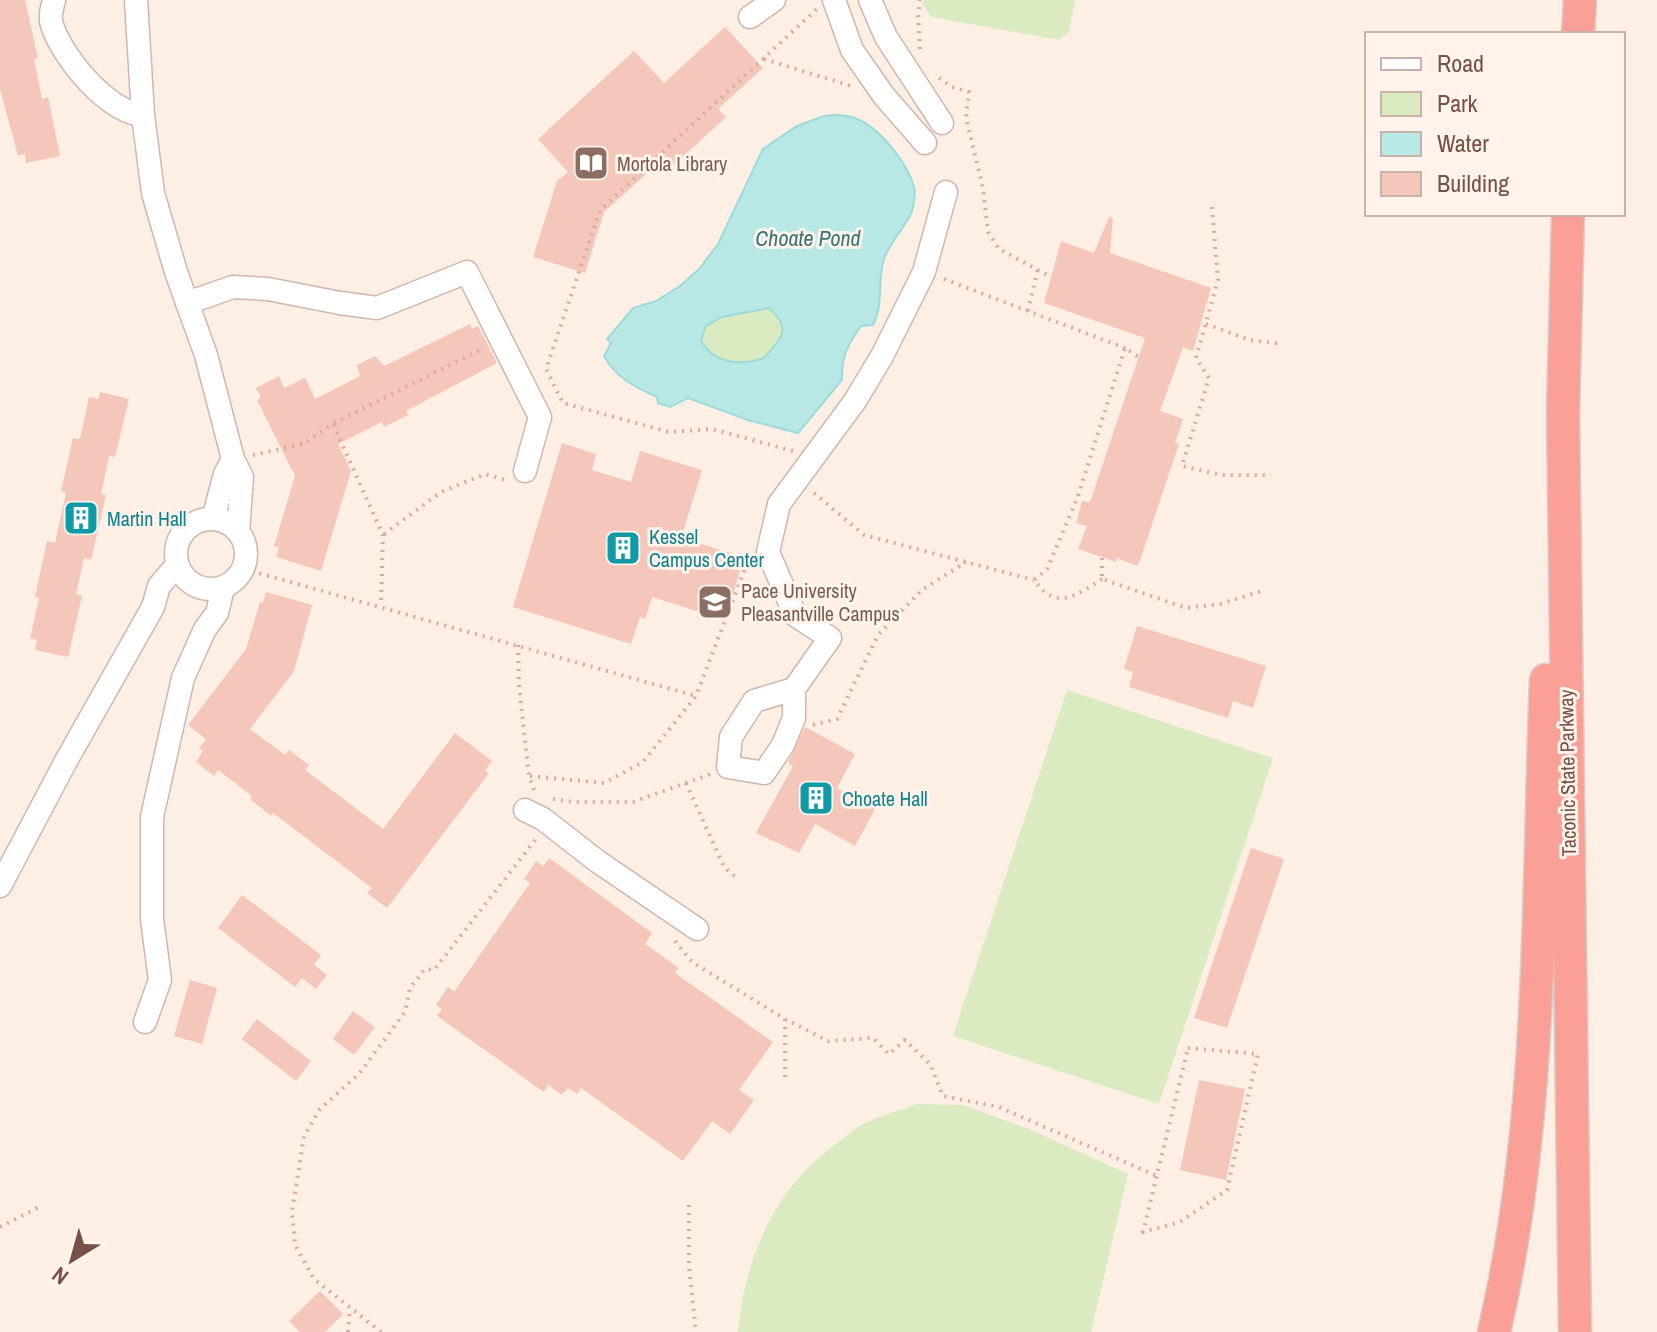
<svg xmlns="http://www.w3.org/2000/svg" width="1657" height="1332" viewBox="0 0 1657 1332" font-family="'Archivo Narrow',sans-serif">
	<rect width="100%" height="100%" fill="#fdefe3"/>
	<g fill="#daebc1">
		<polygon points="924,0 1075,0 1069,32 1059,40 931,17 923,5"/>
		<path d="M 769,308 C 793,329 781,338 764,358 C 741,366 713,364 701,340 L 706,326 L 722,317 Z"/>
		<polygon points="1067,690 1273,758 1159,1104 953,1036"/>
		<path d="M 918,1104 L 964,1105 L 1029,1129 L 1128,1174 L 1091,1332 L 738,1332 C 745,1256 776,1185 840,1141 C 848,1135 856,1127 865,1123 C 882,1115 901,1110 918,1104 Z"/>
	</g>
	<path fill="#b7e8e6" stroke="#9ddad9" stroke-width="2" fill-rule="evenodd" d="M 824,116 C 834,115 845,114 855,118 C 879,127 907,162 914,187 C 916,194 914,203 912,211 C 908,224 890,241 884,259 C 877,281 884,304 873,325 L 861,326 C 848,344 841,357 842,380 L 798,433 L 748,420 L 688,398 L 670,407 L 658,403 L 657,397 C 635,387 616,378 604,356 L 611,343 L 607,339 L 633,308 L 656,301 L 680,286 L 700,268 L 718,244 L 763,149 L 797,126 ZM 769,308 C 793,329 781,338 764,358 C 741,366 713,364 701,340 L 706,326 L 722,317 Z"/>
	<g fill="#f4c7ba">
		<polygon points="0,0 25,0 38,58 34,59 42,99 48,97 60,156 26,163 25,154 18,156 0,89"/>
		<polygon points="725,27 763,68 718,109 726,117 674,165 666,156 604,212 585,273 533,257 557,181 568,172 538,139 634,51 664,83"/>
		<polygon points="1109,217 1113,218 1110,253 1211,288 1193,351 1183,347 1160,411 1183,419 1175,443 1179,444 1138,566 1117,558 1116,562 1078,549 1087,526 1076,523 1082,501 1090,502 1145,338 1044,303 1061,241 1094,253"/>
		<polygon points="470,324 472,329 478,326 497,363 406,411 408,415 384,427 382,422 338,444 351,471 321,571 276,557 279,548 274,546 295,476 257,400 261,398 256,388 279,376 284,388 305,378 315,399 360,376 357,365 375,356 384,366"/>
		<polygon points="100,392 129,399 115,457 109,456 101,494 106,495 91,560 84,558 76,594 82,596 68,657 35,650 37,640 30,638 39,598 35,597 47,541 55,543 66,493 61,491 73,438 80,439 89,397 98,399"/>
		<polygon points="562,443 596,454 592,470 631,482 640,451 702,470 681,538 744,557 725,620 652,597 645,619 640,617 631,644 513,607"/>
		<polygon points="266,592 312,605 294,671 250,729 285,755 289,750 309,765 305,770 383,829 455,733 492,761 485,771 489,773 387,908 367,893 372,888 273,813 271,816 250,799 252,796 218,770 214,776 196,762 203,751 199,748 206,739 188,725 246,649 260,602 263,603"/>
		<polygon points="1137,626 1266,666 1253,708 1233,701 1228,718 1129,687 1133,672 1124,669"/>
		<polygon points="805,727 855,754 837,788 875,809 855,846 815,824 799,853 756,833 793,766 788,763"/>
		<polygon points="1251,848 1284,859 1227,1028 1194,1018"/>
		<polygon points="549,858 652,933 645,944 679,968 675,973 773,1042 739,1090 754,1100 730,1134 712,1121 683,1161 581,1088 577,1094 568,1088 562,1095 548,1085 544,1092 437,1016 442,1009 436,1005 448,987 454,992 530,883 524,879 536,861 543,866"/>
		<polygon points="242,895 321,955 314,965 327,975 316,989 302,978 295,987 218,928"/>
		<polygon points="190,980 217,988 202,1044 174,1036"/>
		<polygon points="353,1011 375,1027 354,1055 333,1039"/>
		<polygon points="257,1019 311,1061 296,1081 242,1039"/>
		<polygon points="1199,1080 1245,1089 1226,1180 1180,1170"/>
		<polygon points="320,1291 343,1314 325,1332 300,1332 289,1321"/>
	</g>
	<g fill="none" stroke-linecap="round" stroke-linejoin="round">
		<defs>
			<g id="minor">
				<path d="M 54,0 C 52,8 49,17 52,25 C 62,57 107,112 143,115"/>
				<polyline points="136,0 143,115 153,193 176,272 206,355 233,459 242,477 238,532"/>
				<polyline points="834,0 852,50 884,96 925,143"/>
				<polyline points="870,0 886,37 942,123"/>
				<polyline points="750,17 774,0"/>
				<polyline points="187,303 233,287 268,289 340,303 377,308 467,272 540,417 525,471"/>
				<circle cx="211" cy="554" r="35"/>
				<polyline points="213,519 225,474 233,459"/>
				<polyline points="794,689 794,718 783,745 764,773 728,767 731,737 754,701 794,689 830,638 795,615 768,552 779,504 855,401 882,356 924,272 946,192"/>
				<polyline points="525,810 543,819 597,861 697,929"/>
				<polyline points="0,886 66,761 153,607 159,586 177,565"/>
				<polyline points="145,1022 160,980 152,919 152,817 183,678 205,629 217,613 223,588"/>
			</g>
			<g id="highway">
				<polyline points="1578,34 1580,0"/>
				<polyline points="1568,214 1563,412 1575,1332"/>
				<path d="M 1494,1332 C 1544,1119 1537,897 1546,680"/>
			</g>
		</defs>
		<use href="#minor" stroke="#d1b6ac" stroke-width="25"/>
		<use href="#highway" stroke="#d9cecc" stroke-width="35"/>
		<g stroke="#d9aa9d" stroke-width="4" stroke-dasharray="2 6" stroke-linecap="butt">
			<polyline points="920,49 918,15 920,0"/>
			<polyline points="764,59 851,86"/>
			<polyline points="939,78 952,87 969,92 966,118 983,188 988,232 999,249 1049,276"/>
			<polyline points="1212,207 1218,280 1196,358 1209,378 1182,466 1221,475 1271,475"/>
			<polyline points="944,279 1125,348"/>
			<polyline points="1028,311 1038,268"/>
			<polyline points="1206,324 1250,340 1282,344"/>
			<polyline points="334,423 482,349"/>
			<polyline points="793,451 712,429 669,432 563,403 546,369 600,210 818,8"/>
			<polyline points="253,455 303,444 333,424 383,535 381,606"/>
			<polyline points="814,493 864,535 1034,580"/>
			<polyline points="384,534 441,492 485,474 505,480"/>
			<polyline points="1102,558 1102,579 1186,608 1220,604 1262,591"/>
			<polyline points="244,569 696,696"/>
			<path d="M 1102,579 C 1076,596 1056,611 1034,580 L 1047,569 L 1077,499 L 1125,348 L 1139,357"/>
			<polyline points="518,645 519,685 529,776"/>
			<polyline points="813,725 837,719 878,635 922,590 966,562"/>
			<polyline points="686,783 724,867 739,880"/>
			<polyline points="534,790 529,776 604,783 643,762 696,696 748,561"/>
			<polyline points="553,799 572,802 633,802 711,774"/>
			<polyline points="675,941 692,962 785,1019 828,1041 873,1038 889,1054 905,1040 930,1064 943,1096 999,1107 1157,1176"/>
			<polyline points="785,1019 785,1077"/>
			<polygon points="1188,1048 1258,1054 1227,1190 1180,1222 1143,1232"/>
			<polyline points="689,1205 689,1267 696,1332"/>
			<polyline points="0,1227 39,1207"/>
			<polyline points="348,1332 350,1308"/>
			<polyline points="381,1332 314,1279 295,1245 292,1212 304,1136 320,1109 359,1074 405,1012 410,988 425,969 434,970 536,839"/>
		</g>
		<use href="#minor" stroke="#fff" stroke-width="22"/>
		<use href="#highway" stroke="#faa097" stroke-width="32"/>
	</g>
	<defs>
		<symbol id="library-square" viewBox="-11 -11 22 22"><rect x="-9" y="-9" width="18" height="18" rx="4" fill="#8d6e63" stroke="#fff3eb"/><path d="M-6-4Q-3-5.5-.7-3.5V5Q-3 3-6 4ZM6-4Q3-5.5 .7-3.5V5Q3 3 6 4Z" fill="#fff"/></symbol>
		<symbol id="building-square" viewBox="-11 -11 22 22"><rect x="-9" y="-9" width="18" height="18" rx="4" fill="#0f9aa8" stroke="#fff3eb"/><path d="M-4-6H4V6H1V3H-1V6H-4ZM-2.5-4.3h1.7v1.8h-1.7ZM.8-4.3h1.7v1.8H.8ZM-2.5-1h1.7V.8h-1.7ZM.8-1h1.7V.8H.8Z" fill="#fff"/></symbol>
		<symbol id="university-square" viewBox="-11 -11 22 22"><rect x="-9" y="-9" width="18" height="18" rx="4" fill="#8d6e63" stroke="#fff3eb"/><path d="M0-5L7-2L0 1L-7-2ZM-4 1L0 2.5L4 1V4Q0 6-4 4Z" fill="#fff"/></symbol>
	</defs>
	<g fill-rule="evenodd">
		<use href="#library-square" x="571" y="143" width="40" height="40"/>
		<use href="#building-square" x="61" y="498" width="40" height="40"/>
		<use href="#building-square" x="603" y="528" width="40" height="40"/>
		<use href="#university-square" x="695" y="582" width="40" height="40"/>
		<use href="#building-square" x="796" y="778" width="40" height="40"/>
	</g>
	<g text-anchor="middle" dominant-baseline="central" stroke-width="6" stroke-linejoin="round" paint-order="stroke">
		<g font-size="20" fill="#785e54" stroke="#fff3eb" text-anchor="start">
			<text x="617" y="163">Mortola Library</text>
			<text x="741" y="590">Pace University<tspan x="741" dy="23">Pleasantville Campus</tspan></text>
		</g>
		<g font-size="20" fill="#0d838f" stroke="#fff3eb" text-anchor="start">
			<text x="107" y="518">Martin Hall</text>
			<text x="649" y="536">Kessel<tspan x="649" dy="23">Campus Center</tspan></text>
			<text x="842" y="798">Choate Hall</text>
		</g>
		<g font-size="20" fill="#775048" stroke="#fff3eb">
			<text transform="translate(1567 773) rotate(-91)">Taconic State Parkway</text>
		</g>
		<g font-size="22" font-style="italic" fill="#387675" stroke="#fff3eb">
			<text x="808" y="238">Choate Pond</text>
		</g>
	</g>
	<rect x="1365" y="32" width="260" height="184" fill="#fff3eb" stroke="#c9b2aa" stroke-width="2"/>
	<rect x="1381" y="58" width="40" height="12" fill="#ffffff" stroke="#c9b2aa" stroke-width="2"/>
	<text x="1437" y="72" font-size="24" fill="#775048">Road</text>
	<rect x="1381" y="92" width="40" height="24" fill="#daebc1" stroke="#c9b2aa" stroke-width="2"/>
	<text x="1437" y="112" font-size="24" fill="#775048">Park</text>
	<rect x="1381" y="132" width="40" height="24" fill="#b7e8e6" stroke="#c9b2aa" stroke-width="2"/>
	<text x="1437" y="152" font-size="24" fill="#775048">Water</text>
	<rect x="1381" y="172" width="40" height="24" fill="#f4c7ba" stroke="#c9b2aa" stroke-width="2"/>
	<text x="1437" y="192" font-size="24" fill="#775048">Building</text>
	<g transform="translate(72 1260) rotate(217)" stroke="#fff3eb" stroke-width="6" paint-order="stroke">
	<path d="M0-6L14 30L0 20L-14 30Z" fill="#775048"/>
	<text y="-12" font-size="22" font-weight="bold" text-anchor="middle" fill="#775048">N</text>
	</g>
</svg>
